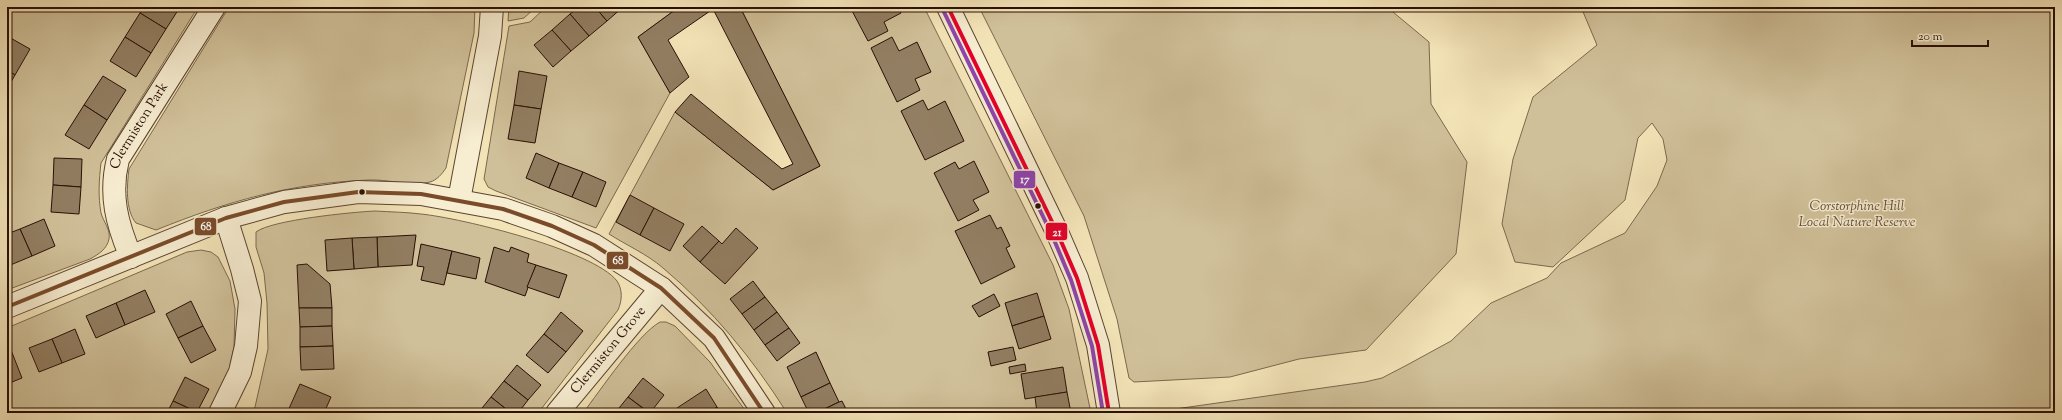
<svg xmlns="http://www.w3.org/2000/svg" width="2062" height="420" viewBox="0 0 2062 420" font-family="'Sorts Mill Goudy',serif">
	<rect width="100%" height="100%" fill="#f3e4b8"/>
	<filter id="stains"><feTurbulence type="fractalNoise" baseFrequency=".005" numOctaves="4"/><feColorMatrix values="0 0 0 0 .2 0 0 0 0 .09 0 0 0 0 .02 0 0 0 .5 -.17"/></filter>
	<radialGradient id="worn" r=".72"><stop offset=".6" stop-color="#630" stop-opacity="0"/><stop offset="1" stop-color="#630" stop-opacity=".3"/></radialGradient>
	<g fill="#d0c099" stroke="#7c684e">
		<path d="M 7,7 L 198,7 L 101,163 C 99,180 98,196 101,213 C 103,221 111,230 109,239 C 107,249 99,254 90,259 L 7,290 Z"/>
		<path d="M 229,7 L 475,7 L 474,33 L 446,168 C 442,174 437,180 430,182 C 413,187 387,179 369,180 C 291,183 228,201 156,230 L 136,223 C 125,210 127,185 129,169 Z"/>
		<polygon points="509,7 536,7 524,18 508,21"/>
		<polygon points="546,7 679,7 638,37 670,93 596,228 496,191 488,187 484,179 509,26 530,22"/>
		<path d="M 740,7 L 924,7 L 1053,265 L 1069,309 L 1091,413 L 787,413 C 753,359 712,309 663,268 C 647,254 626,245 609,234 L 675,112 L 773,190 L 820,166 Z"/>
		<polygon points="979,7 1387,7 1429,42 1431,104 1467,162 1456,254 1366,350 1299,359 1230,377 1134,382 1129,378 1117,319 1084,216"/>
		<polygon points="1581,7 2055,7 2055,413 1147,413 1365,382 1382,378 1407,365 1451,341 1491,303 1547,278 1561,263 1625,233 1657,186 1667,160 1663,139 1652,123 1638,138 1625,200 1553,267 1515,262 1502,224 1513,159 1533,97 1597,45"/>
		<path d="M 375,211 C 390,212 405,212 421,214 C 461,218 593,250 617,281 C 623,290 622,301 618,310 L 538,413 L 252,413 L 255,407 L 268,349 L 267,303 L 264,273 L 256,247 L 256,232 C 271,220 353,212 375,211 Z"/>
		<polygon points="201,250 211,252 218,257 230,281 235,309 234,347 227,379 212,413 7,413 7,328 187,252"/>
		<path d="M 660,322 L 666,322 L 675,326 L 710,362 L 747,413 L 583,413 C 600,391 638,334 660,322 Z"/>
	</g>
	<g fill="#927e62" stroke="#280f04">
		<polygon points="144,7 180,7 166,29 140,13"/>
		<polygon points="579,7 595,7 607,21 589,36 570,14"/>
		<polygon points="595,7 623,7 607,21"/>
		<polygon points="679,7 740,7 820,166 773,190 675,112 691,94 782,169 793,164 713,9 668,40 689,77 670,93 638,37"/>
		<polygon points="850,7 898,7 901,13 884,22 888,31 868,41"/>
		<polygon points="140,13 166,29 151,53 125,37"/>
		<polygon points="570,14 589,36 571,51 552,30"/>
		<polygon points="552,30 571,51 553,67 534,45"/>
		<polygon points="7,36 30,49 15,75 7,70"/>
		<polygon points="125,37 151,53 136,77 110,61"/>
		<polygon points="892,37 899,51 917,42 931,72 915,79 920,90 897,102 871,48"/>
		<polygon points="7,70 15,75 7,89"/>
		<polygon points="519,71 547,76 541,109 514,105"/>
		<polygon points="103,76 126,90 107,120 84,105"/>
		<polygon points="923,100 928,110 945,101 964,141 925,160 901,111"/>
		<polygon points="84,105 107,120 89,149 65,135"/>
		<polygon points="514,105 541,109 535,143 508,139"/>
		<polygon points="536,153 559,163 549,188 526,178"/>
		<polygon points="54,158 82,159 81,187 53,185"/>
		<polygon points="974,161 989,192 973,200 979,210 958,221 934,173 955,162 959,169"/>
		<polygon points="559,163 583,172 572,197 549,188"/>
		<polygon points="583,172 606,182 596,207 572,197"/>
		<polygon points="53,185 81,187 79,214 51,212"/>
		<polygon points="630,195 654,208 640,235 616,222"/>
		<polygon points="654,208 684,224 670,251 640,235"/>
		<polygon points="990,215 997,229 1001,227 1010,246 1006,248 1015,267 981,284 955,231"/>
		<polygon points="44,219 55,246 32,256 20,229"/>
		<polygon points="702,226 719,241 700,262 683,246"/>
		<polygon points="736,228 758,248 725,284 700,262 719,241 722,244"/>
		<polygon points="20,229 32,256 8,266 7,234"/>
		<polygon points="416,235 412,265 378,267 377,237"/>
		<polygon points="377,237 378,267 354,269 352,238"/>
		<polygon points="352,238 354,269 327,271 325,240"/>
		<polygon points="421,244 452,251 444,285 421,280 424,267 417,266"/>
		<polygon points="494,247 509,252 511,247 529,254 527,262 536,265 525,296 485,282"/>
		<polygon points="452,251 480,258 476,279 447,273"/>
		<polygon points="307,264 330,284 332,308 299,308 297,265"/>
		<polygon points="536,265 567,275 559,298 527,287"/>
		<polygon points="753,281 765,297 742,314 730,299"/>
		<polygon points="145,290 155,312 125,325 116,303"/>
		<polygon points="1037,293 1044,316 1012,326 1005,303"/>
		<polygon points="994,294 1000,306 979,317 972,306"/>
		<polygon points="765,297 777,312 754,330 742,314"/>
		<polygon points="191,301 203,326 178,338 166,314"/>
		<polygon points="116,303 125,325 96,338 86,316"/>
		<polygon points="299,308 332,308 332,326 300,327"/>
		<polygon points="561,312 583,331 566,352 544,334"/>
		<polygon points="777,312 789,328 765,345 754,330"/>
		<polygon points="1044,316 1051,339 1019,349 1012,326"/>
		<polygon points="203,326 216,350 191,363 178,338"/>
		<polygon points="332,326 333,346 300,347 300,327"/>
		<polygon points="789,328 800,343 777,361 765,345"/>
		<polygon points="75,329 85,354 62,363 52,339"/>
		<polygon points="544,334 566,352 548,373 526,355"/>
		<polygon points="52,339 62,363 39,372 29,348"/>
		<polygon points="333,346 334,369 301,370 300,347"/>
		<polygon points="1013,347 1016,360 991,366 988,352"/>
		<polygon points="11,350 22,378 7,384 7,352"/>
		<polygon points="816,352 830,383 801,397 787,367"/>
		<polygon points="1025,364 1026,371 1010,374 1009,367"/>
		<polygon points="517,365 541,385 528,400 504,381"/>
		<polygon points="1063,367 1067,392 1025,399 1021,374"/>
		<polygon points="185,377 209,389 197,412 173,401"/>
		<polygon points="643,378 664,395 650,413 628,397"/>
		<polygon points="504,381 528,400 518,413 511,413 491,397"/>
		<polygon points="830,383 839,402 816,413 809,413 801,397"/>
		<polygon points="300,384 331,397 324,413 287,413"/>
		<polygon points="706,389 717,407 708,413 681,413 677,408"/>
		<polygon points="1067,392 1071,413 1037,413 1035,397"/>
		<polygon points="491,397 511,413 478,413"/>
		<polygon points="628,397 649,413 615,413"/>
		<polygon points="173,401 197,412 197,413 167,413"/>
		<polygon points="842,401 848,413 816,413 839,402"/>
		<polygon points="717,407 721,413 708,413"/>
	</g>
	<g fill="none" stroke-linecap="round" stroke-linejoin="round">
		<defs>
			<g id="minor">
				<polyline points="459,200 490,36 492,7"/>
				<path id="s1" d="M 131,257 C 117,224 109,195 118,159 L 214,7"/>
				<polyline points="7,307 226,218 284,202 358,192 421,194 503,209 552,226 594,245 661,288 714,338 764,413"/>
				<polyline points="220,413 240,372 246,346 250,301 242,269 226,218"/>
				<path id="s2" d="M 557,413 L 661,288"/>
			</g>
			<polyline id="tertiary" points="948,7 1057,232 1077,278 1098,345 1109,413"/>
		</defs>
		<use href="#minor" stroke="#5b4431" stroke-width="24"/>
		<use href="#tertiary" stroke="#5b4431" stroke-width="24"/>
		<use href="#minor" stroke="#f7edd1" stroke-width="22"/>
		<use href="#tertiary" stroke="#f7edd1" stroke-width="22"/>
		<defs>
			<polyline id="bus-1" points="948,7 1057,232 1077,278 1098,345 1109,413"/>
			<polyline id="bus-2" points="943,10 1052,235 1071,280 1092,346 1103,413"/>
			<polyline id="bus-3" points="7,307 226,218 284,202 358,192 421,194 503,209 552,226 594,245 661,288 714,338 764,413"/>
		</defs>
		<use href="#bus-1" stroke="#f7edd1" stroke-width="7"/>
		<use href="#bus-2" stroke="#f7edd1" stroke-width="7"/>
		<use href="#bus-3" stroke="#f7edd1" stroke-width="7"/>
		<use href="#bus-1" stroke="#e4002b" stroke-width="4"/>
		<use href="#bus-2" stroke="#8e44ad" stroke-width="4"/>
		<use href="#bus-3" stroke="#7a4b2a" stroke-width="4"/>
	</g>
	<g fill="#280f04" stroke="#f7edd1" stroke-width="1.5">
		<circle cx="362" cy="192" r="3.5"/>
		<circle cx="1038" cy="206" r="3.5"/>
	</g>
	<g text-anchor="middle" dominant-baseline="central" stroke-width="3" stroke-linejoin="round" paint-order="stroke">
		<g font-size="14" fill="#280f04" stroke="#f7edd1">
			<text stroke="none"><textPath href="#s1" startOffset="140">Clermiston Park</textPath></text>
			<text stroke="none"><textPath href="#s2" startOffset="81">Clermiston Grove</textPath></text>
		</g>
		<g font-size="14" font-style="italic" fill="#634d38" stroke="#f7edd1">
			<text x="1857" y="207">Corstorphine Hill<tspan x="1857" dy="16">Local Nature Reserve</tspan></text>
		</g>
	</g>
	<g stroke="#f7edd1" stroke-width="1.5">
		<rect x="1013" y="170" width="23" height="19" rx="4" fill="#8e44ad"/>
		<rect x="194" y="217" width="23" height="19" rx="4" fill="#7a4b2a"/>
		<rect x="1045" y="222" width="23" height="19" rx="4" fill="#e4002b"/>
		<rect x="606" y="251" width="23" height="19" rx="4" fill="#7a4b2a"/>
	</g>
	<g font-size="11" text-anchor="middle" font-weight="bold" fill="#fff">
		<text x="1025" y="183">17</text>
		<text x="206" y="230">68</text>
		<text x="1057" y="236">21</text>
		<text x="618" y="264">68</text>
	</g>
	<rect width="2062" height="420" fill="none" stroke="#f3e4b8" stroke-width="24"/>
	<rect x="8" y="8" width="2046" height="404" fill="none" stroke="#280f04" stroke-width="2"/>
	<rect x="12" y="12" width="2038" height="396" fill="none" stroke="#280f04"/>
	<path d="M1912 40v6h76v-6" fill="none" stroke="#280f04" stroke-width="2"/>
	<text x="1918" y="40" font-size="12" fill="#280f04" stroke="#f7edd1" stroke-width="3" paint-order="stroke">20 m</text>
	<rect width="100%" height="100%" filter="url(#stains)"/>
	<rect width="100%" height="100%" fill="url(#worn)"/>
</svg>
